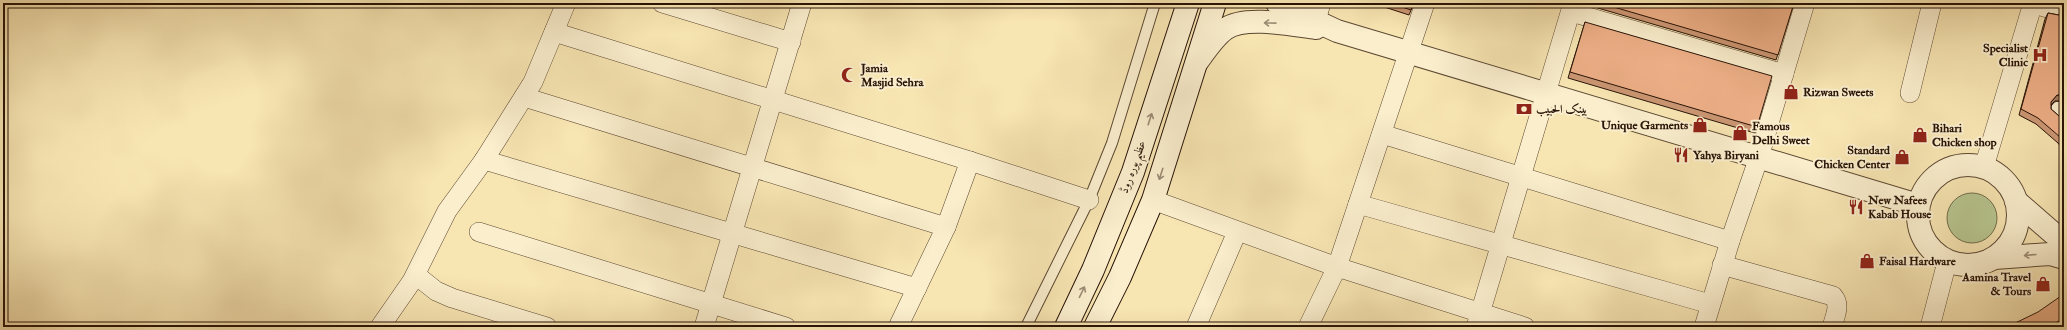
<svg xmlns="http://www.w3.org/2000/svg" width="2067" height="330" viewBox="0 0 2067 330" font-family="'IM FELL Double Pica',Amiri,serif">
	<rect width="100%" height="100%" fill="#f7e5b2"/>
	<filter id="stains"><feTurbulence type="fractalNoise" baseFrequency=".005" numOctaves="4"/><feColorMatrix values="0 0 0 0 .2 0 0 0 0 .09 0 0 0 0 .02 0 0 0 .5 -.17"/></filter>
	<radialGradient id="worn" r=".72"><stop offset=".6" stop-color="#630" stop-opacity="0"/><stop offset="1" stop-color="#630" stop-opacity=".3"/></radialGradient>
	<circle fill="#b8c690" stroke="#706c4c" cx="1972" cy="218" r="25"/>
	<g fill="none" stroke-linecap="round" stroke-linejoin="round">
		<defs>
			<polyline id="service" points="1026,327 1089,200 1112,143 1155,3"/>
			<g id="minor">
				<polyline points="662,3 791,42"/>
				<polyline points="2031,3 2064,13"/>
				<polyline points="1571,12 1784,74"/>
				<polyline points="1314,28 1321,3"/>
				<polyline points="554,32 970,161 1089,200"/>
				<polyline points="1910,93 1932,3"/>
				<polyline points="524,97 946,227"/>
				<polyline points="2059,111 2064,112"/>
				<polyline points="1382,134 1730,241"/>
				<polyline points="484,160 917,288"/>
				<polyline points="1984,167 2033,3"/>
				<polyline points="1153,200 1337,267 1525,327"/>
				<polyline points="1358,204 1710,304"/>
				<polyline points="479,232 786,327"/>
				<path d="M 1722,265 L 1833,296 C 1841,305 1835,316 1832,327"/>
				<polyline points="416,275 436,291 452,298 547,327"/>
				<polyline points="380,327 412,281 447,211 484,160 533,82 566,3"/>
				<polyline points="704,327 802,3"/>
				<polyline points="898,327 946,227 970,161"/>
				<polyline points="1196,327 1237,232"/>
				<polyline points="1308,327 1337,267 1425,3"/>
				<polyline points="1476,327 1573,3"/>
				<polyline points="1704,327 1730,241 1759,157 1805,3"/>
				<polyline points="1930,327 1947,262"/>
			</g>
			<g id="tertiary">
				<polyline points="1277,3 1337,31 1918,205"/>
				<path d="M 1197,62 C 1205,51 1214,37 1225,29 C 1245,15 1293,25 1316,28"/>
				<circle cx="1968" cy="215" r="50"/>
				<polyline points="2016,201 2054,234 2064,237"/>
				<polyline points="1994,258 2050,254 2064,258"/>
			</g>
			<g id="secondary">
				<polyline points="1066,327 1093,270 1133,172 1188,3"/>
				<polyline points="1095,327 1120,277 1153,200 1215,3"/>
			</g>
		</defs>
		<use href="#service" stroke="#5c4832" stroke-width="12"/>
		<use href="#minor" stroke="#5c4832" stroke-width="20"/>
		<use href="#tertiary" stroke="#5c4832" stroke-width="24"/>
		<use href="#secondary" stroke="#281307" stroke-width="24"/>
		<use href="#service" stroke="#faeecd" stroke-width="10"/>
		<use href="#minor" stroke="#faeecd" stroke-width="19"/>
		<use href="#tertiary" stroke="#faeecd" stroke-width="22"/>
		<use href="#secondary" stroke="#faeecd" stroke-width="22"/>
	</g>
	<g fill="#cb9673" stroke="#281307">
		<polygon points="1372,3 1414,3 1409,15"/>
		<polygon points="1591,3 1794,3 1776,60 1591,6"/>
		<polygon points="2048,13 2064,16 2064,101 2055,101 2051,106 2051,109 2059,116 2064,116 2064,151 2058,143 2036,124 2019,115 2045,19"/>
		<polygon points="1585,22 1757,127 1755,133 1568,78"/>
	</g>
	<g fill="#a57a5e" stroke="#281307">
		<polygon points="2057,95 2064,95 2064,101 2055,101 2048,108 2051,102"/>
		<polygon points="2064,318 2064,324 2058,327 2051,327 2052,325"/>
	</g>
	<g fill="#ecae86" stroke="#281307">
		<polygon points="1390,3 1414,3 1411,10"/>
		<polygon points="1600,3 1794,3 1778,55"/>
		<polygon points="2048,13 2064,16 2064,95 2057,95 2051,102 2051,109 2059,116 2064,116 2064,142 2060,137 2038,118 2021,109"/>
		<polygon points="1585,22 1772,76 1757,127 1570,72"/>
		<polygon points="2064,290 2064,318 2052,325 2053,327 2007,327 2038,312 2061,296"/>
	</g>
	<defs><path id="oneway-shaft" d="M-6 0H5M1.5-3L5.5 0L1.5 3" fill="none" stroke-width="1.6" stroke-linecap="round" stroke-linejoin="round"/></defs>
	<g stroke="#9c8b74">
		<use href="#oneway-shaft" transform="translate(1270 23) rotate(-179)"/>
		<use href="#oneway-shaft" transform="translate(1150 119) rotate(-72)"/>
		<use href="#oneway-shaft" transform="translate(1161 174) rotate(108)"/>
		<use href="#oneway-shaft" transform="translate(2030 255) rotate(175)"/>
		<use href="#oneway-shaft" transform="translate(1082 292) rotate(-64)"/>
	</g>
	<defs>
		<symbol id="hospital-bare" viewBox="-9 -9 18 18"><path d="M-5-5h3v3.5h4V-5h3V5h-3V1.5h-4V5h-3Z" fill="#8f2418" stroke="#faeecd" stroke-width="2.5" paint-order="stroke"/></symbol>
		<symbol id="mosque-bare" viewBox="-9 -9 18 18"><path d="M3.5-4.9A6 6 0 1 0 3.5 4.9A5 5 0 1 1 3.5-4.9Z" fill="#8f2418" stroke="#faeecd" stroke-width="2.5" paint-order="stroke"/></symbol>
		<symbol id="shop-bare" viewBox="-9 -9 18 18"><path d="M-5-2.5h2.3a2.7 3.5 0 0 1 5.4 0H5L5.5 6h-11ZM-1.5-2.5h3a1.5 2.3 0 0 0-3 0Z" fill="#8f2418" stroke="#faeecd" stroke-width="2.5" paint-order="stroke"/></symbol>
		<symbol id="bank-bare" viewBox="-9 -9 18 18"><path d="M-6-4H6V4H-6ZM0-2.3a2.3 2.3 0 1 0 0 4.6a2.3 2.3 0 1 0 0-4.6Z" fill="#8f2418" stroke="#faeecd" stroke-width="2.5" paint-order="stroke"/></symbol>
		<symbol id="restaurant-bare" viewBox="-9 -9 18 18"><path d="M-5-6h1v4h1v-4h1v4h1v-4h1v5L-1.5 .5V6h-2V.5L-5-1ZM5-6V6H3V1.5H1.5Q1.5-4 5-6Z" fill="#8f2418" stroke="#faeecd" stroke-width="2.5" paint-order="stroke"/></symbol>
	</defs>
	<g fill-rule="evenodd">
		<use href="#hospital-bare" x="2029" y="44" width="22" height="22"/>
		<use href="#mosque-bare" x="838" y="64" width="22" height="22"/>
		<use href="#shop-bare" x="1780" y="81" width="22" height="22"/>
		<use href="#bank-bare" x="1513" y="98" width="22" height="22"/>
		<use href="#shop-bare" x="1689" y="114" width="22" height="22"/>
		<use href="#shop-bare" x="1729" y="122" width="22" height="22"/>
		<use href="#shop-bare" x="1909" y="124" width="22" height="22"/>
		<use href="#restaurant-bare" x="1670" y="144" width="22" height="22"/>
		<use href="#shop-bare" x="1891" y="146" width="22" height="22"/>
		<use href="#restaurant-bare" x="1845" y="196" width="22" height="22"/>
		<use href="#shop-bare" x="1856" y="250" width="22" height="22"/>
		<use href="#shop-bare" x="2032" y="273" width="22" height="22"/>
	</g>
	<g text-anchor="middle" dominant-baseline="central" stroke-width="4" stroke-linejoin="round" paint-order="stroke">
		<g font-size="12" font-weight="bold" fill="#281307" stroke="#faeecd" text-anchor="start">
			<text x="2028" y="48" text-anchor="end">Specialist<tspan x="2028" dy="14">Clinic</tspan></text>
			<text x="861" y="68">Jamia<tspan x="861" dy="14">Masjid Sehra</tspan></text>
			<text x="1803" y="92">Rizwan Sweets</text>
			<text x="1536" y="109">بينک الحبيب</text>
			<text x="1688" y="125" text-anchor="end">Unique Garments</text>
			<text x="1752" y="126">Famous<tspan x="1752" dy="14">Delhi Sweet</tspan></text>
			<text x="1932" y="128">Bihari<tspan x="1932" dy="14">Chicken shop</tspan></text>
			<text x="1890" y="150" text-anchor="end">Standard<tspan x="1890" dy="14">Chicken Center</tspan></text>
			<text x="1693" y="155">Yahya Biryani</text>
			<text x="1868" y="200">New Nafees<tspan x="1868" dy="14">Kabab House</tspan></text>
			<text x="1879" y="261">Faisal Hardware</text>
			<text x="2031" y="277" text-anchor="end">Aamina Travel<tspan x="2031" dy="14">&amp; Tours</tspan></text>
		</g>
		<g font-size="12" fill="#281307" stroke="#faeecd">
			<text transform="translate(1133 167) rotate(-70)">عظیم پورہ روڈ</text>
		</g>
	</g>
	<rect width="2067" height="330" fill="none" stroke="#f7e5b2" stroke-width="16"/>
	<rect x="4" y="4" width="2059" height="322" fill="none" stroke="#281307" stroke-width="2"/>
	<rect x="8" y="8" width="2051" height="314" fill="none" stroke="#281307"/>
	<rect width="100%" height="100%" filter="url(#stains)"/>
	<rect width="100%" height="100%" fill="url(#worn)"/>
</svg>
